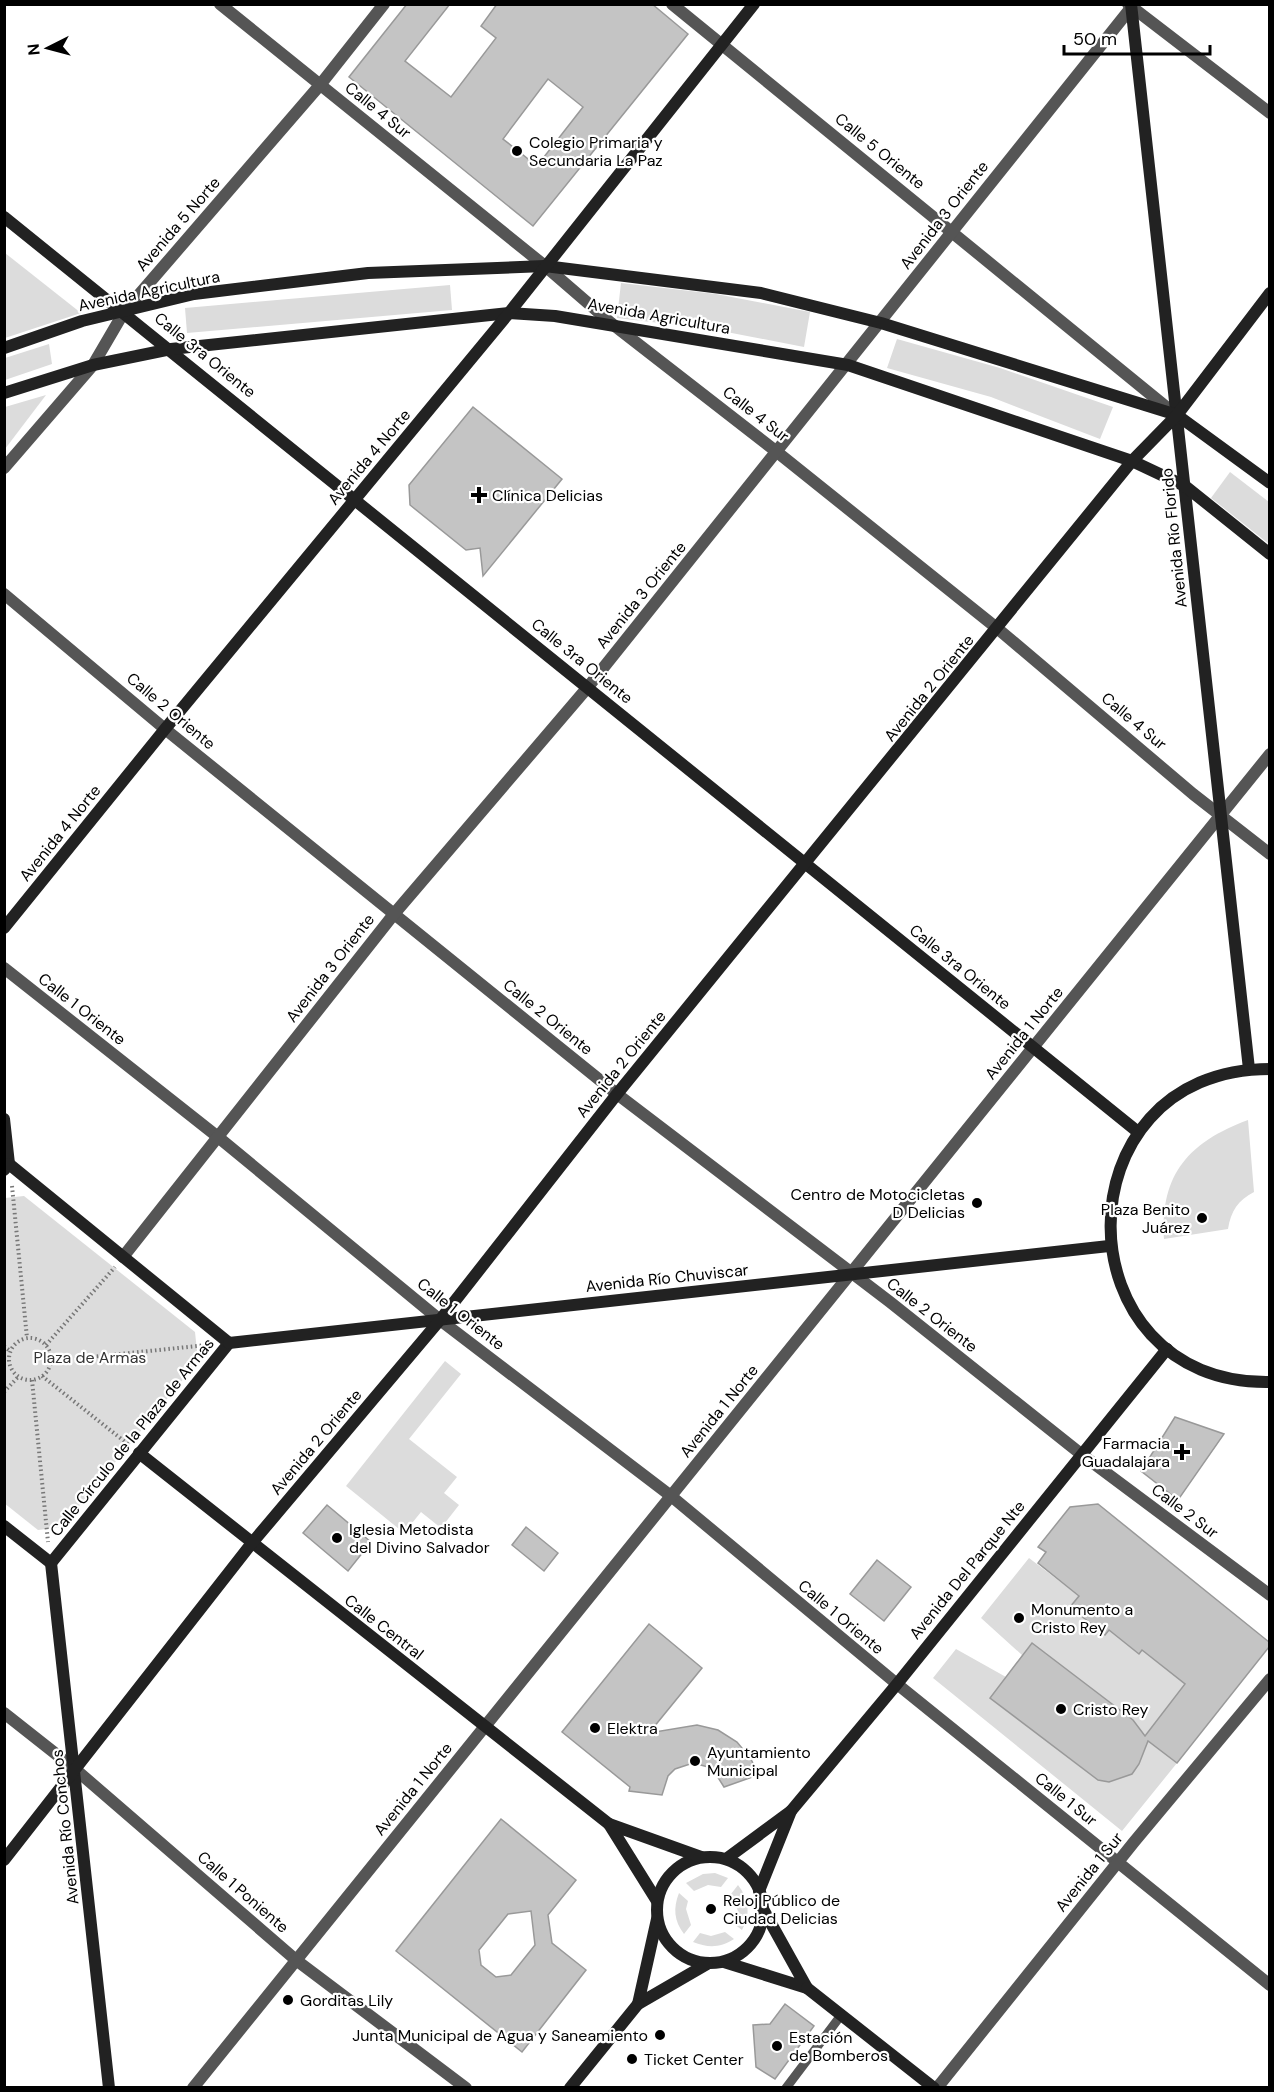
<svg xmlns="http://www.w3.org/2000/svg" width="1274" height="2092" viewBox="0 0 1274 2092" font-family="'DM Sans',sans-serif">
	<rect width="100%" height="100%" fill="#fff"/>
	<g fill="#dcdcdc">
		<polygon points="4,253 5,253 81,313 5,338"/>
		<polygon points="621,283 716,294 810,312 804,347 711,329 617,318"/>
		<polygon points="450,285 452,310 187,333 185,308"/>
		<polygon points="897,339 1000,368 1113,407 1100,439 991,397 887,368"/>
		<polygon points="49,344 52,364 5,380 5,358"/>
		<polygon points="46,395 5,449 5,407"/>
		<polygon points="1230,472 1269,502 1269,544 1211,498"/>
		<path d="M 1248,1120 L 1254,1192 C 1238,1200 1231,1211 1228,1229 L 1164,1239 C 1160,1174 1189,1142 1248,1120 Z"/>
		<polygon points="24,1196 195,1332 198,1361 62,1527 38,1530 4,1503 5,1198"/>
		<polygon points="445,1361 461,1374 409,1439 457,1477 444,1493 459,1505 441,1528 421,1512 404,1533 346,1486"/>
		<polygon points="1029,1558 1079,1596 1071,1608 1104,1635 1109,1630 1139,1654 1142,1650 1185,1684 1144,1737 1177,1763 1122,1831 933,1678 956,1649 1006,1677 1022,1655 981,1618"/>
		<polygon points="715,1873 728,1878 721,1887 708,1885 694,1891 686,1883 703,1874"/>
		<path d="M 738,1885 C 749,1899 751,1914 742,1930 L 734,1924 L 738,1911 L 731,1894 Z"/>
		<path d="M 679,1893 L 688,1901 L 686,1909 L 691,1925 L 684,1934 C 674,1921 673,1908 679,1893 Z"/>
		<path d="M 725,1932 L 734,1939 C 720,1948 708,1948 693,1942 L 700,1933 L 711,1936 Z"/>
	</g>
	<g fill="#c4c4c4" stroke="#999" stroke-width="1.5" fill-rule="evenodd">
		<path d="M 407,4 L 450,4 L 405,61 L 451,97 L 496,38 L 481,26 L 497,4 L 652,4 L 688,34 L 533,226 L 349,77 ZM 548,79 L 583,107 L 537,166 L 503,139 Z"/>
		<polygon points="473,407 562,479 483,576 480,548 466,550 410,505 409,485"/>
		<polygon points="1175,1417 1224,1434 1178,1500 1141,1471"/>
		<polygon points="1098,1504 1269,1642 1269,1647 1177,1763 1148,1741 1139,1764 1132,1774 1109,1782 1098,1780 990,1698 1032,1643 1133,1720 1145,1736 1185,1684 1142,1650 1139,1654 1109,1630 1105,1635 1070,1607 1079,1596 1038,1563 1046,1552 1038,1547 1070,1507"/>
		<polygon points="327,1505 371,1542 348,1571 303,1533"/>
		<polygon points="526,1527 558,1553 544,1571 512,1545"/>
		<polygon points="877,1560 911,1587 884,1621 850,1594"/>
		<polygon points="649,1624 702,1668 649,1733 697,1725 718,1730 737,1742 751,1759 758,1775 724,1787 712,1768 693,1763 675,1769 668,1776 662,1795 629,1791 630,1787 562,1732"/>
		<path d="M 501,1819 L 576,1880 L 548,1915 L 552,1943 L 586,1970 L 522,2052 L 396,1951 ZM 531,1911 L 535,1945 L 511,1975 L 496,1977 L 481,1965 L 479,1950 L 508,1914 Z"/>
		<polygon points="785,2004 814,2026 775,2079 756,2067 753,2025 770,2024"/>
	</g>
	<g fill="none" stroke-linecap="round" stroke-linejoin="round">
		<g stroke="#777" stroke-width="4" stroke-dasharray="1.5 3" stroke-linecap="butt">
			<polyline points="12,1186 27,1338"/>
			<circle cx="30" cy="1359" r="21"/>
			<polyline points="46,1345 115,1267"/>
			<polyline points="4,1346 10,1351"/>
			<polyline points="52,1361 207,1345"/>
			<polyline points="42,1376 129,1445"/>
			<polyline points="32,1380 48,1542"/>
			<polyline points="4,1392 18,1377"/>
		</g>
		<polyline stroke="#555" stroke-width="9" points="786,2088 842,2014"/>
		<g stroke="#555" stroke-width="12">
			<polyline points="220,4 545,266 611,323 777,452 998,629 1193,794 1270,854"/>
			<polyline points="672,4 1176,415"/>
			<polyline points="1128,4 1270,113"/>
			<polyline points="4,468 93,365 124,312 320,85 384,4"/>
			<polyline points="4,594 165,729 617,1094 890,1302 1081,1454 1270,1595"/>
			<polyline points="4,968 218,1137 440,1320 671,1496 897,1684 1270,1985"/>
			<polyline points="123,1257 394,914 588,687 1134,4"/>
			<polyline points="4,1713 75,1769 296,1960 466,2088"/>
			<polyline points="193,2088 1270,754"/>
			<polyline points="937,2088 1134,1842 1270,1679"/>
		</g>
		<g stroke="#222" stroke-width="12">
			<polyline points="1131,4 1249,1069"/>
			<polyline points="4,217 1138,1132"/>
			<polyline points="4,348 82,321 194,294 368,273 545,266 761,293 881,323 1177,415 1270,483"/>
			<polyline points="4,393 93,365 171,349 509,313 555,316 848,365 1132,461 1185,486 1270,554"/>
			<polyline points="4,928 165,729 509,313 754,4"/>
			<path d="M 1270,1069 C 1055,1069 1060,1386 1270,1382"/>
			<polyline points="4,1119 9,1164"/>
			<polyline points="4,1170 9,1164 229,1343 51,1563 4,1526"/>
			<polyline points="229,1343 1109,1246"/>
			<polyline points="139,1453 609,1824"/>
			<polyline points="51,1563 109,2088"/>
			<polyline points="791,1811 897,1684 1167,1349"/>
			<circle cx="710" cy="1910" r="53"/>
			<polyline points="726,1859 791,1811 759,1891"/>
			<polyline points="4,1860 252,1543 440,1320 617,1094 1132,461 1177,415 1270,293"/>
			<polyline points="657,1901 609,1824 701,1857"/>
			<polyline points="657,1919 638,2004 707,1964"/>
			<polyline points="724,1962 807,1988 763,1909"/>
			<polyline points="807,1988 934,2088"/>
			<polyline points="570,2088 638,2004"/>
		</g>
	</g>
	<g fill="#000" stroke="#fff" stroke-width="2">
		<circle cx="517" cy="151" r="6"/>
		<path d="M476 486h6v6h6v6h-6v6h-6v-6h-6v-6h6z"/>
		<circle cx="977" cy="1203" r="6"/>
		<circle cx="1202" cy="1218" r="6"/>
		<path d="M1179 1443h6v6h6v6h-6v6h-6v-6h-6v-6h6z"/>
		<circle cx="337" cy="1538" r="6"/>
		<circle cx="1019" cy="1618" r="6"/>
		<circle cx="1061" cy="1709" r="6"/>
		<circle cx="595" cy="1728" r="6"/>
		<circle cx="695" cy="1761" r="6"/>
		<circle cx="711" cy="1909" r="6"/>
		<circle cx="288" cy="2000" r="6"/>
		<circle cx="660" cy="2035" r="6"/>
		<circle cx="777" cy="2046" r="6"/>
		<circle cx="632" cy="2059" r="6"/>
	</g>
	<g text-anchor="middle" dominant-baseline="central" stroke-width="4.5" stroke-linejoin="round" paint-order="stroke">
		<g font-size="16" fill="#000" stroke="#fff">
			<text transform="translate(378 110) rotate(39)">Calle 4 Sur</text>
			<text transform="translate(880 151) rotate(39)">Calle 5 Oriente</text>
			<text transform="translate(944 215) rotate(-52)">Avenida 3 Oriente</text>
			<text transform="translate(178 224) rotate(-49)">Avenida 5 Norte</text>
			<text transform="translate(149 291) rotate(-12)">Avenida Agricultura</text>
			<text transform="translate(659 316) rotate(10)">Avenida Agricultura</text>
			<text transform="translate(205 355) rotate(39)">Calle 3ra Oriente</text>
			<text transform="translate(756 414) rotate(38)">Calle 4 Sur</text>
			<text transform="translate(369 457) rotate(-50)">Avenida 4 Norte</text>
			<text transform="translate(1174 538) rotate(-96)">Avenida Río Florido</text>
			<text transform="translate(641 595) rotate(-51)">Avenida 3 Oriente</text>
			<text transform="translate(582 661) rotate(39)">Calle 3ra Oriente</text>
			<text transform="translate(929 688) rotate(-51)">Avenida 2 Oriente</text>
			<text transform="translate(171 711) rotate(40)">Calle 2 Oriente</text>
			<text transform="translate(1134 721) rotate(40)">Calle 4 Sur</text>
			<text transform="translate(60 833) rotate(-51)">Avenida 4 Norte</text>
			<text transform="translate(960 967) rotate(39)">Calle 3ra Oriente</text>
			<text transform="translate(330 968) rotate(-52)">Avenida 3 Oriente</text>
			<text transform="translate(82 1009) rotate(38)">Calle 1 Oriente</text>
			<text transform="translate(548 1017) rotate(39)">Calle 2 Oriente</text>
			<text transform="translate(1024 1033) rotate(-51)">Avenida 1 Norte</text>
			<text transform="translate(621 1064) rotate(-51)">Avenida 2 Oriente</text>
			<text transform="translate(667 1278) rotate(-6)">Avenida Río Chuviscar</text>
			<text transform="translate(461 1314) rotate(38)">Calle 1 Oriente</text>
			<text transform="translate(932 1315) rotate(38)">Calle 2 Oriente</text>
			<text transform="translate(719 1411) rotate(-51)">Avenida 1 Norte</text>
			<text transform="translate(132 1437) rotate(-51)">Calle Círculo de la Plaza de Armas</text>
			<text transform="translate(316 1442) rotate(-50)">Avenida 2 Oriente</text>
			<text transform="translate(1185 1511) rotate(37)">Calle 2 Sur</text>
			<text transform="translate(967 1570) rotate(-51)">Avenida Del Parque Nte</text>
			<text transform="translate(841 1617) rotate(40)">Calle 1 Oriente</text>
			<text transform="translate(384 1627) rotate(38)">Calle Central</text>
			<text transform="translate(413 1789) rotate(-51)">Avenida 1 Norte</text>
			<text transform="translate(1066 1799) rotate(39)">Calle 1 Sur</text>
			<text transform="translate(65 1827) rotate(-96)">Avenida Río Conchos</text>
			<text transform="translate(1089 1872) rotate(-51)">Avenida 1 Sur</text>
			<text transform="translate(243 1892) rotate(41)">Calle 1 Poniente</text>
		</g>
		<g font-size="16" fill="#000" stroke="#fff" text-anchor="start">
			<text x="529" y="142">Colegio Primaria y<tspan x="529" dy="18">Secundaria La Paz</tspan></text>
			<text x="492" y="495">Clínica Delicias</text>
			<text x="965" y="1194" text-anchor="end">Centro de Motocicletas<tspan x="965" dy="18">D Delicias</tspan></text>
			<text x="1190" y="1209" text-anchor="end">Plaza Benito<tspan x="1190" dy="18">Juárez</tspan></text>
			<text x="1170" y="1443" text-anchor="end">Farmacia<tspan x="1170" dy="18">Guadalajara</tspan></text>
			<text x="349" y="1529">Iglesia Metodista<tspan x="349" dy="18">del Divino Salvador</tspan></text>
			<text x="1031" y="1609">Monumento a<tspan x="1031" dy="18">Cristo Rey</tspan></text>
			<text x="1073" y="1709">Cristo Rey</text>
			<text x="607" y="1728">Elektra</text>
			<text x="707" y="1752">Ayuntamiento<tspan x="707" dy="18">Municipal</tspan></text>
			<text x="723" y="1900">Reloj Público de<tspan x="723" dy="18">Ciudad Delicias</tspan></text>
			<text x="300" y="2000">Gorditas Lily</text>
			<text x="648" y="2035" text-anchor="end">Junta Municipal de Agua y Saneamiento</text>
			<text x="789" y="2037">Estación<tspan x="789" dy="18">de Bomberos</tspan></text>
			<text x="644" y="2059">Ticket Center</text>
		</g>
		<g font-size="16" fill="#333" stroke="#fff">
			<text x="90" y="1357">Plaza de Armas</text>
		</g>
	</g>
	<rect width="1274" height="2092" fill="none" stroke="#000000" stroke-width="12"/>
	<g transform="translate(48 48) rotate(264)" stroke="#ffffff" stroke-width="4.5" paint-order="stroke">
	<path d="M0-4.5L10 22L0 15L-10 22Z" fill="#000000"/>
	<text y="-9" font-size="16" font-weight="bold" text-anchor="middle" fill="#000000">N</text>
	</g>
	<path d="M1064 45v9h146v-9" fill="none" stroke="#000000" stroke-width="3"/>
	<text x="1073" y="45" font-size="18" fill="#000000" stroke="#ffffff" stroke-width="4.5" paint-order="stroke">50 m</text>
</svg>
